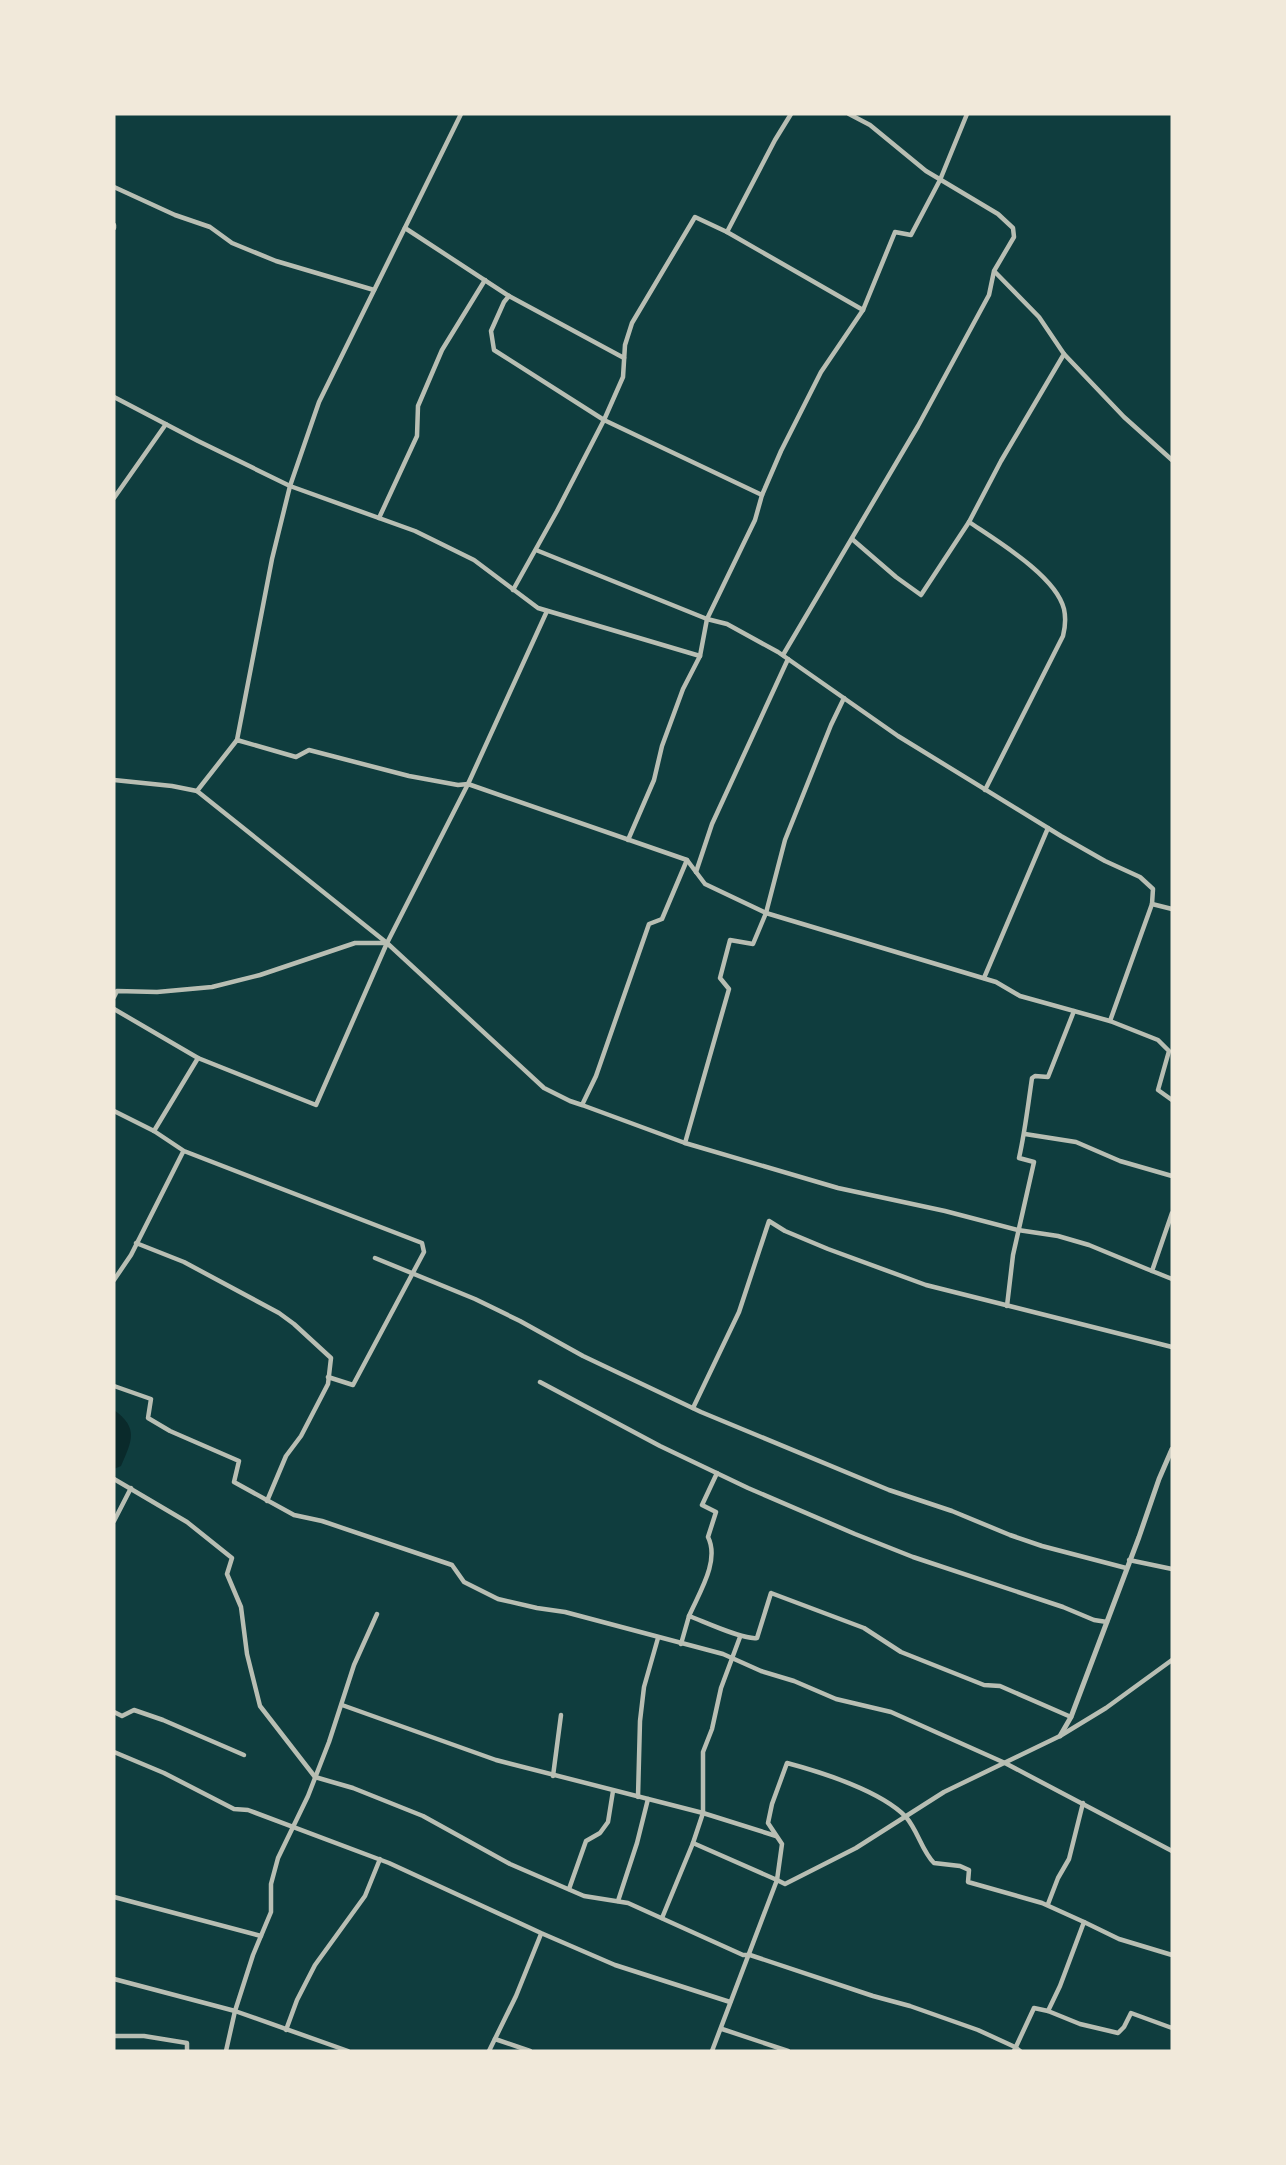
<svg xmlns="http://www.w3.org/2000/svg" width="1286" height="2165" viewBox="0 0 1286 2165" font-family="Bitter,serif">
	<rect width="100%" height="100%" fill="#0f3d3e"/>
	<path fill="#0a2a2b" d="M 114,1410 C 139,1428 132,1441 121,1466 L 114,1469 Z"/>
	<g fill="none" stroke-linecap="round" stroke-linejoin="round">
		<g stroke="#b8beb3" stroke-width="4.5">
			<polyline points="791,114 775,140 727,232 863,310"/>
			<polyline points="114,187 175,215 210,227 232,243 276,261 374,290"/>
			<polyline points="114,225 114,228"/>
			<polyline points="405,228 509,296 624,358"/>
			<polyline points="509,296 504,302 491,331 494,350 604,420 762,495"/>
			<polyline points="1064,354 1124,417 1172,460"/>
			<polyline points="114,397 198,441 290,486 415,531 474,560 538,608 700,656"/>
			<polyline points="114,498 166,424"/>
			<polyline points="379,518 417,436 418,406 442,350 485,280"/>
			<path d="M 969,522 C 997,541 1056,576 1064,609 C 1066,618 1065,628 1063,636 L 985,790"/>
			<polyline points="852,539 896,577 921,595 969,522 1001,461 1064,354 1039,317 995,272"/>
			<polyline points="536,550 707,619 727,624 778,652 898,736 1061,836 1105,861 1140,877 1153,889 1152,904 1110,1021"/>
			<polyline points="513,590 557,511 604,420 623,377 625,345 632,323 695,217 727,232"/>
			<polyline points="783,655 918,426 989,295 994,271 1014,237 1013,228 998,214 926,171 870,125 849,114"/>
			<polyline points="844,698 831,725 785,840 766,913 753,944 730,940 720,978 729,989 685,1143 838,1188 945,1211 1018,1230 1058,1236 1089,1245 1152,1271"/>
			<polyline points="237,740 272,559 290,486 319,402 461,114"/>
			<polyline points="114,780 172,786 197,791 237,740 296,757 309,750 409,776 458,785 468,784 687,860 705,884 766,913 996,982 1020,996 1110,1021 1158,1040 1169,1051 1158,1090 1172,1100"/>
			<polyline points="197,791 387,943 544,1088 570,1101 582,1105 596,1076 649,924 662,919 687,860"/>
			<polyline points="628,840 654,780 662,746 683,689 700,656 707,619 755,520 762,495 781,451 821,372 863,310 895,232 911,235 940,180 967,114"/>
			<polyline points="696,872 712,824 788,659"/>
			<polyline points="1152,904 1172,909"/>
			<polyline points="984,978 1048,828"/>
			<polyline points="114,997 117,991 157,992 212,987 260,975 355,943 386,943"/>
			<polyline points="114,1009 198,1058 154,1131"/>
			<polyline points="198,1058 316,1105 387,943 468,784 547,611"/>
			<polyline points="582,1105 685,1143"/>
			<polyline points="114,1111 154,1131 184,1151 422,1243 424,1252 353,1385 328,1377"/>
			<polyline points="1025,1134 1076,1142 1120,1161 1172,1176"/>
			<polyline points="1172,1213 1152,1271 1172,1279"/>
			<polyline points="136,1243 184,1262 279,1313 294,1324 331,1358 328,1384 301,1436 286,1456 267,1501"/>
			<polyline points="375,1258 475,1299 520,1321 583,1356 701,1412 889,1490 952,1511 1010,1535 1042,1546 1126,1568"/>
			<polyline points="114,1280 131,1255 183,1152"/>
			<path d="M 1007,1306 L 1013,1255 L 1034,1162 L 1019,1158 C 1025,1132 1028,1105 1032,1078 L 1035,1076 L 1048,1077 L 1074,1011"/>
			<polyline points="540,1382 660,1446 748,1488 855,1534 913,1557 1063,1607 1094,1620 1107,1622"/>
			<polyline points="114,1386 151,1399 148,1418 170,1431 239,1461 234,1482 294,1515 322,1521 452,1565 464,1582 498,1599 537,1608 565,1612 723,1654 761,1671 794,1681 836,1699 891,1712 1005,1763 1172,1851"/>
			<polyline points="693,1408 739,1312 769,1221 785,1231 828,1249 926,1285 1172,1347"/>
			<polyline points="114,1479 187,1522 232,1558 227,1574 241,1607 247,1654 260,1706 315,1777 353,1788 423,1816 510,1864 584,1896 628,1903 743,1955 750,1955 873,1996 910,2006 978,2030 1015,2047 1020,2051"/>
			<polyline points="114,1521 131,1488"/>
			<polyline points="1129,1560 1172,1569"/>
			<path d="M 689,1616 C 699,1593 720,1561 708,1537 L 716,1512 L 702,1505 L 717,1473"/>
			<path d="M 681,1644 L 689,1616 C 705,1622 743,1640 757,1638 L 771,1593 L 864,1628 L 901,1652 L 984,1685 L 1000,1686 L 1071,1717"/>
			<polyline points="342,1705 496,1760 703,1813 776,1836"/>
			<polyline points="114,1712 122,1716 134,1710 163,1720 244,1755"/>
			<polyline points="114,1752 164,1773 234,1809 248,1810 389,1863 541,1933 615,1965 730,2002"/>
			<polyline points="553,1776 561,1715"/>
			<polyline points="638,1797 640,1721 644,1687 658,1638"/>
			<path d="M 693,1843 L 777,1880 L 782,1844 L 768,1823 L 772,1804 L 787,1763 C 821,1772 881,1791 906,1817 C 918,1831 922,1851 934,1863 L 960,1866 L 969,1870 L 968,1882 L 1042,1903 L 1084,1922"/>
			<polyline points="569,1889 586,1841 600,1833 608,1822 613,1791"/>
			<polyline points="114,1897 261,1936"/>
			<polyline points="618,1901 637,1843 648,1799"/>
			<polyline points="1048,1904 1058,1878 1069,1859 1083,1803"/>
			<polyline points="662,1918 693,1843 703,1813 703,1752 712,1729 721,1688 740,1637"/>
			<polyline points="114,1979 235,2011 348,2051"/>
			<polyline points="1048,2011 1080,2024 1118,2033 1124,2027 1131,2013 1172,2028"/>
			<polyline points="722,2029 788,2051"/>
			<polyline points="286,2030 297,2000 315,1965 365,1896 380,1859"/>
			<polyline points="114,2036 144,2036 187,2043 187,2051"/>
			<polyline points="495,2039 530,2051"/>
			<polyline points="226,2051 235,2011 253,1955 271,1912 271,1884 278,1858 308,1796 329,1742 354,1665 377,1614"/>
			<polyline points="489,2051 516,1996 541,1934"/>
			<polyline points="712,2051 777,1880 785,1884 856,1848 944,1792 1060,1736 1106,1708 1172,1660"/>
			<polyline points="1014,2051 1034,2008 1048,2011 1060,1986 1084,1922 1119,1939 1172,1955"/>
		</g>
		<polyline stroke="#b8beb3" stroke-width="5" points="1060,1736 1071,1717 1139,1537 1159,1479 1172,1449"/>
	</g>
	<rect width="1286" height="2165" fill="none" stroke="#f1e9da" stroke-width="231"/>
</svg>
